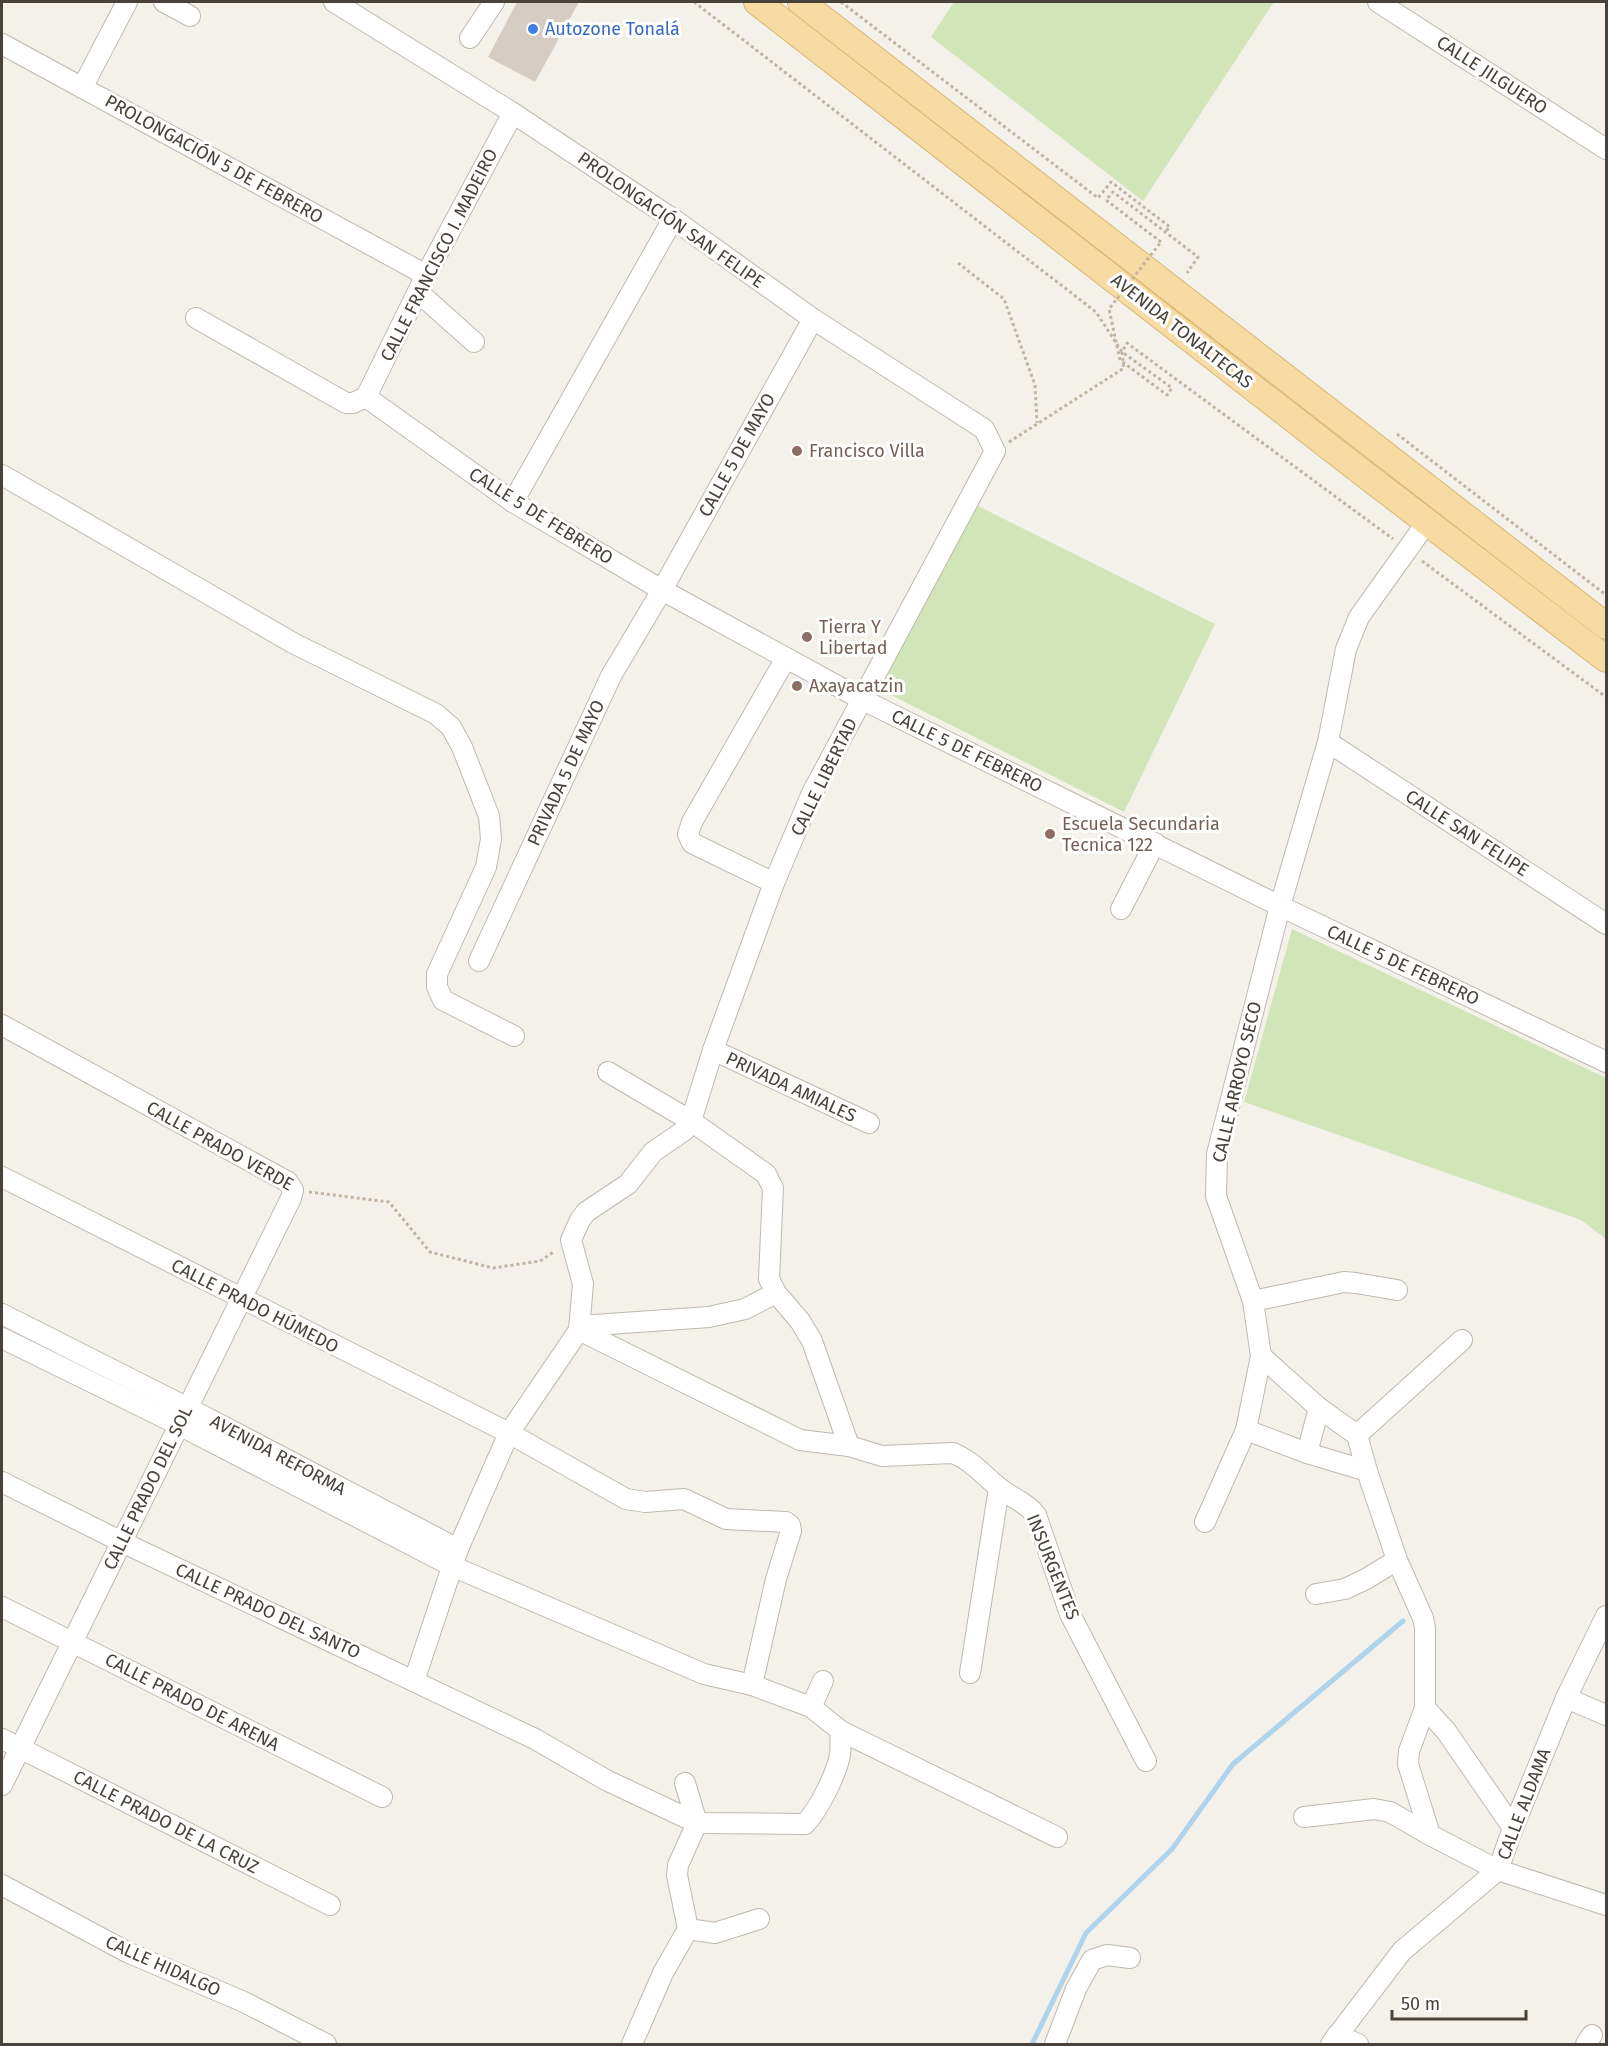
<svg xmlns="http://www.w3.org/2000/svg" width="1608" height="2046" viewBox="0 0 1608 2046" font-family="'Fira Sans',sans-serif">
	<rect width="100%" height="100%" fill="#f4f1eb"/>
	<g fill="#d2e5b8">
		<polygon points="954,2 1274,2 1143,201 931,37"/>
		<polygon points="970,502 1215,624 1124,812 881,690"/>
		<polygon points="1292,929 1606,1078 1606,1239 1581,1220 1244,1102"/>
	</g>
	<g fill="none" stroke-linecap="round" stroke-linejoin="round">
		<polyline stroke="#aed4eb" stroke-width="5" points="1032,2044 1086,1933 1172,1849 1233,1764 1403,1621"/>
	</g>
	<polygon fill="#d5cdc2" points="517,2 579,2 535,82 488,57"/>
	<g fill="none" stroke-linecap="round" stroke-linejoin="round">
		<defs>
			<g id="minor">
				<polyline points="164,2 190,16"/>
				<polyline points="334,2 513,113 673,219 813,319 984,429 995,451 812,793 774,883 713,1050 691,1121 685,1130 653,1152 628,1184 586,1212 580,1220 571,1240 583,1284 579,1330 509,1433 458,1549 414,1681"/>
				<polyline points="1378,2 1606,149"/>
				<polyline points="470,38 494,2"/>
				<polyline points="2,44 426,275"/>
				<polyline points="82,88 127,2"/>
				<polyline points="418,292 474,342"/>
				<polyline points="196,318 346,403 353,403 366,397 513,502 662,590 863,700 1280,906 1606,1062"/>
				<polyline points="366,397 426,275 513,113"/>
				<polyline points="2,475 293,643 436,714 451,727 462,747 489,816 491,839 486,867 437,974 437,987 443,1000 514,1036"/>
				<polyline points="513,502 673,219"/>
				<polyline points="1328,742 1606,924"/>
				<polyline points="774,883 692,843 688,834 692,822 786,658"/>
				<polyline points="1121,909 1155,843"/>
				<polyline points="479,961 611,676 662,590 813,319"/>
				<polyline points="2,1025 288,1182 293,1190 291,1198 2,1785"/>
				<polyline points="713,1050 869,1123"/>
				<polyline points="608,1072 691,1121 766,1174 773,1188 769,1279 776,1293 800,1321 812,1341 849,1446"/>
				<polyline points="2,1177 509,1433 626,1499 645,1502 684,1499 726,1519 786,1522 790,1525 791,1531 776,1579 752,1685"/>
				<polyline points="1253,1301 1344,1282 1356,1283 1397,1290"/>
				<polyline points="2,1314 188,1408 458,1549"/>
				<polyline points="580,1326 709,1317 745,1309 776,1293"/>
				<path d="M 579,1330 L 800,1440 L 849,1446 L 882,1456 L 953,1453 C 971,1460 983,1475 998,1487 C 1010,1497 1026,1502 1036,1515 L 1070,1614 L 1146,1761"/>
				<path d="M 2,1338 L 179,1425 L 452,1566 L 704,1674 L 752,1685 L 811,1707 L 841,1731 C 840,1738 841,1747 840,1755 C 836,1775 819,1809 805,1824 L 697,1823 L 606,1780 L 535,1739 L 122,1542 L 2,1482"/>
				<polyline points="1261,1356 1319,1408 1357,1435 1367,1471 1397,1560 1423,1618 1425,1628 1425,1708 1409,1751 1408,1764 1430,1835 1498,1870 1606,1905"/>
				<polyline points="1246,1430 1307,1453 1367,1471"/>
				<polyline points="1357,1435 1462,1340"/>
				<polyline points="1307,1453 1319,1408"/>
				<polyline points="1205,1522 1246,1430 1261,1356 1253,1301 1216,1196 1217,1154 1280,906 1328,742 1346,649 1359,617 1427,522"/>
				<polyline points="1316,1594 1345,1589 1366,1579 1397,1560"/>
				<polyline points="2,1607 382,1797"/>
				<polyline points="970,1673 999,1488"/>
				<polyline points="1566,1698 1606,1715"/>
				<polyline points="811,1707 823,1681"/>
				<polyline points="1425,1708 1446,1731 1513,1828"/>
				<polyline points="841,1731 1057,1837"/>
				<polyline points="2,1739 330,1905"/>
				<polyline points="1304,1817 1374,1809 1390,1812 1430,1835"/>
				<polyline points="2,1885 127,1952 244,2002 326,2044"/>
				<polyline points="688,1929 715,1933 759,1919"/>
				<polyline points="1337,2035 1358,2044"/>
				<polyline points="632,2044 663,1973 688,1929 677,1875 678,1865 697,1823 685,1783"/>
				<polyline points="1055,2044 1076,1989 1092,1960 1107,1955 1130,1958"/>
				<polyline points="1331,2044 1402,1951 1498,1870 1513,1828 1566,1698 1606,1616"/>
				<polyline points="1586,2044 1592,2035"/>
			</g>
			<g id="major">
				<polyline points="757,2 1359,470 1606,659"/>
				<polyline points="801,2 1606,626"/>
			</g>
		</defs>
		<use href="#minor" stroke="#bfb9ae" stroke-width="22"/>
		<use href="#major" stroke="#dab873" stroke-width="28"/>
		<g stroke="#c0b4a1" stroke-width="3" stroke-dasharray="3 3" stroke-linecap="butt">
			<polyline points="694,2 1096,312 1122,352 1172,388 1167,395 1120,360"/>
			<polyline points="841,2 1098,198 1111,182 1170,227 1165,232"/>
			<polyline points="1161,242 1106,200 1113,192 1198,257 1187,273"/>
			<polyline points="958,263 1004,299 1035,385 1037,423"/>
			<polyline points="1397,434 1606,595"/>
			<polyline points="1009,442 1124,368 1122,352 1127,343 1393,539"/>
			<polyline points="1422,561 1606,697"/>
			<polyline points="309,1192 389,1202 430,1252 493,1268 540,1261 555,1251"/>
		</g>
		<use href="#minor" stroke="#fff" stroke-width="20"/>
		<use href="#major" stroke="#f6dba3" stroke-width="26"/>
		<polyline stroke="#c0b4a1" stroke-width="3" stroke-dasharray="3 3" stroke-linecap="butt" points="1120,360 1109,309 1161,242"/>
	</g>
	<circle fill="#3f7fe0" stroke="#fff" stroke-width="2" cx="533" cy="29" r="6"/>
	<g fill="#8d6e63" stroke="#fff" stroke-width="2">
		<circle cx="797" cy="451" r="6"/>
		<circle cx="807" cy="637" r="6"/>
		<circle cx="797" cy="686" r="6"/>
		<circle cx="1050" cy="834" r="6"/>
	</g>
	<g text-anchor="middle" dominant-baseline="central" stroke-width="6" stroke-linejoin="round" paint-order="stroke">
		<g font-size="18" fill="#366cbe" stroke="#fff" text-anchor="start">
			<text x="545" y="29">Autozone Tonalá</text>
		</g>
		<g font-size="18" fill="#48423a" stroke="#fff">
			<text transform="translate(1492 75) rotate(33)">CALLE JILGUERO</text>
			<text transform="translate(214 159) rotate(29)">PROLONGACIÓN 5 DE FEBRERO</text>
			<text transform="translate(671 220) rotate(35)">PROLONGACIÓN SAN FELIPE</text>
			<text transform="translate(439 255) rotate(-63)">CALLE FRANCISCO I. MADEIRO</text>
			<text transform="translate(1182 331) rotate(38)">AVENIDA TONALTECAS</text>
			<text transform="translate(737 455) rotate(-61)">CALLE 5 DE MAYO</text>
			<text transform="translate(541 516) rotate(32)">CALLE 5 DE FEBRERO</text>
			<text transform="translate(967 751) rotate(26)">CALLE 5 DE FEBRERO</text>
			<text transform="translate(566 773) rotate(-65)">PRIVADA 5 DE MAYO</text>
			<text transform="translate(824 777) rotate(-64)">CALLE LIBERTAD</text>
			<text transform="translate(1467 833) rotate(33)">CALLE SAN FELIPE</text>
			<text transform="translate(1403 965) rotate(25)">CALLE 5 DE FEBRERO</text>
			<text transform="translate(1237 1082) rotate(-77)">CALLE ARROYO SECO</text>
			<text transform="translate(791 1087) rotate(25)">PRIVADA AMIALES</text>
			<text transform="translate(220 1146) rotate(29)">CALLE PRADO VERDE</text>
			<text transform="translate(255 1306) rotate(27)">CALLE PRADO HÚMEDO</text>
			<text transform="translate(278 1455) rotate(28)">AVENIDA REFORMA</text>
			<text transform="translate(148 1488) rotate(-64)">CALLE PRADO DEL SOL</text>
			<text transform="translate(1053 1567) rotate(68)">INSURGENTES</text>
			<text transform="translate(268 1611) rotate(25)">CALLE PRADO DEL SANTO</text>
			<text transform="translate(192 1702) rotate(27)">CALLE PRADO DE ARENA</text>
			<text transform="translate(1524 1804) rotate(-69)">CALLE ALDAMA</text>
			<text transform="translate(166 1822) rotate(27)">CALLE PRADO DE LA CRUZ</text>
			<text transform="translate(163 1966) rotate(24)">CALLE HIDALGO</text>
		</g>
		<g font-size="18" fill="#785e54" stroke="#fff" text-anchor="start">
			<text x="809" y="451">Francisco Villa</text>
			<text x="819" y="627">Tierra Y<tspan x="819" dy="21">Libertad</tspan></text>
			<text x="809" y="686">Axayacatzin</text>
			<text x="1062" y="824">Escuela Secundaria<tspan x="1062" dy="21">Tecnica 122</tspan></text>
		</g>
	</g>
	<rect width="1608" height="2046" fill="none" stroke="#48423a" stroke-width="6"/>
	<path d="M1392 2010v9h134v-9" fill="none" stroke="#48423a" stroke-width="3"/>
	<text x="1401" y="2010" font-size="18" fill="#48423a" stroke="#ffffff" stroke-width="4.5" paint-order="stroke">50 m</text>
</svg>
